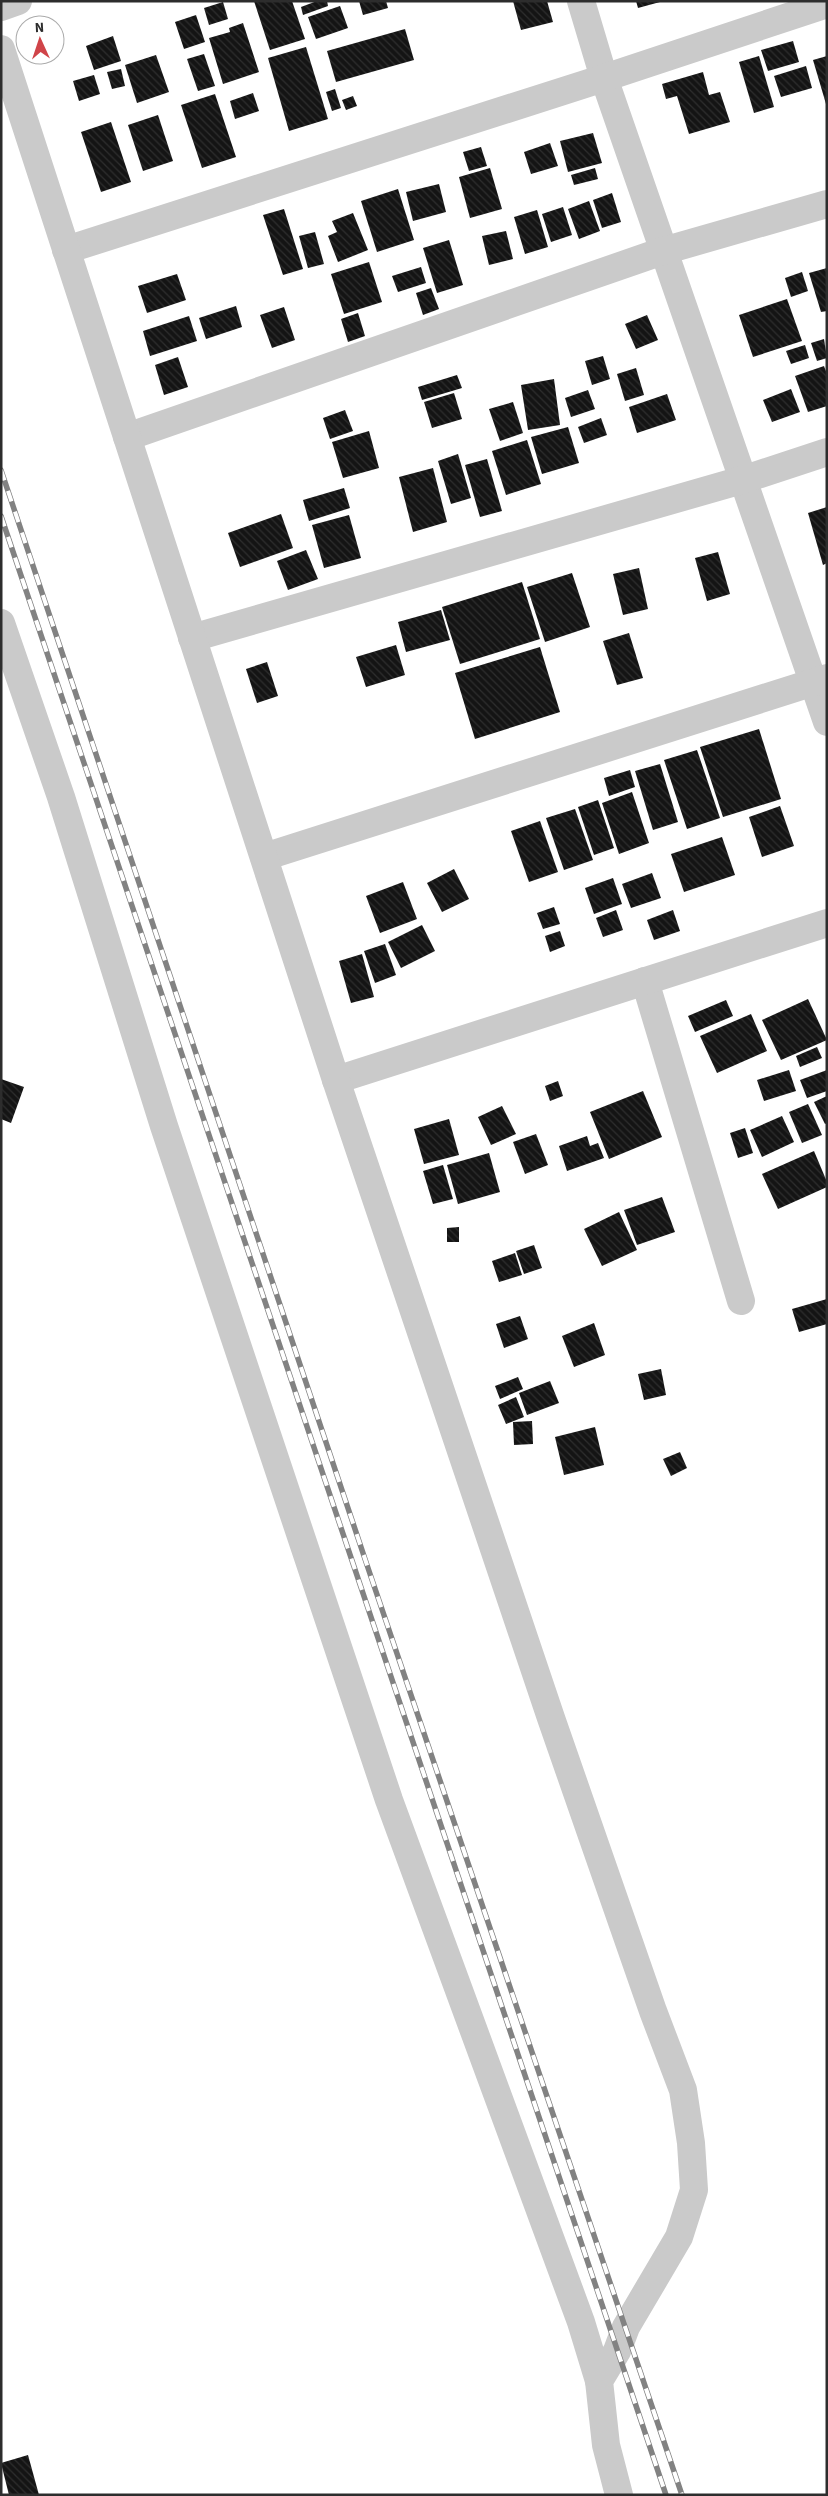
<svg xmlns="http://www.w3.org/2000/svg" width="828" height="2496" viewBox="0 0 828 2496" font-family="'Source Sans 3',sans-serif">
	<defs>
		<pattern id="building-back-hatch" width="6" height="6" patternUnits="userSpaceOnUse" patternTransform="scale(1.25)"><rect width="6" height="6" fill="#141414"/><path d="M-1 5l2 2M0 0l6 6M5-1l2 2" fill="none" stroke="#2e2e2e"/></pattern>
	</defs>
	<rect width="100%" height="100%" fill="#fff"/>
	<g fill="url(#building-back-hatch)">
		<polygon points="254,1 292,1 305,39 270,50"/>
		<polygon points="317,1 327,1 328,6 303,15 301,7"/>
		<polygon points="359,1 386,1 388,8 363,15"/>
		<polygon points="513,1 547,1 553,22 521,30"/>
		<polygon points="636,1 660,1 660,2 638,8"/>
		<polygon points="223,2 228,19 209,25 204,8"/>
		<polygon points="340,6 348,28 316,39 308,17"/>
		<polygon points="196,15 205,42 184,49 175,22"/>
		<polygon points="243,23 259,72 223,84 209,38 230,32 229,28"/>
		<polygon points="405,29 414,60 336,82 327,51"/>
		<polygon points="113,36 121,61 94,70 86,46"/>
		<polygon points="793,41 799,62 768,71 761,50"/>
		<polygon points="306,47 328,119 289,131 268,58"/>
		<polygon points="204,54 215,86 198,91 187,59"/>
		<polygon points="156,55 169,92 137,103 125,65"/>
		<polygon points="759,56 774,107 754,113 739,62"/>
		<polygon points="827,56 827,104 826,104 813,60"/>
		<polygon points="806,66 812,88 781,97 774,76"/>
		<polygon points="121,69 125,86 112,89 107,72"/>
		<polygon points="703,72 709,95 720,92 730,122 689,134 677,96 666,99 662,84"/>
		<polygon points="94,75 100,94 79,101 73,81"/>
		<polygon points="335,89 341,108 332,111 326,92"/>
		<polygon points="253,93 259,111 235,119 230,101"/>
		<polygon points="215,94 236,157 202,168 181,105"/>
		<polygon points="353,96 357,106 346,110 342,100"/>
		<polygon points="158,115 173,161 143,171 128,125"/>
		<polygon points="111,122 131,182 101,192 81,132"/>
		<polygon points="593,133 602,163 568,172 560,141"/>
		<polygon points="550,143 558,166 531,174 524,152"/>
		<polygon points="481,147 487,166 469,171 463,152"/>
		<polygon points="490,168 502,209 470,218 459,177"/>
		<polygon points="595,168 598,179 574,185 571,175"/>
		<polygon points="439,184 446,212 413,221 406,192"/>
		<polygon points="398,189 414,240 377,252 361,201"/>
		<polygon points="612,193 621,222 602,228 593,200"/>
		<polygon points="589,201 600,231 579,239 568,209"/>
		<polygon points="563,207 572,235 551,242 542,214"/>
		<polygon points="284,209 303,269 283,275 263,215"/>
		<polygon points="537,210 548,247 525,254 514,217"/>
		<polygon points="353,213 368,250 338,262 328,236 337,232 332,221"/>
		<polygon points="506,231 513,259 489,265 482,236"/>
		<polygon points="315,232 324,264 308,268 299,236"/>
		<polygon points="449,240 463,285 437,293 423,248"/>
		<polygon points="369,262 382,302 344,314 331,274"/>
		<polygon points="421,267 426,283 398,292 392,276"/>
		<polygon points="827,268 827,311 821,312 809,273"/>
		<polygon points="802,272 808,291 791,297 785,278"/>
		<polygon points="177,274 186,300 147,313 138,286"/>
		<polygon points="431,288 439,309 423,315 416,293"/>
		<polygon points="787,299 802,341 753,357 739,315"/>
		<polygon points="236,306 242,327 206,339 199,318"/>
		<polygon points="284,307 295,340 272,348 260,315"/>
		<polygon points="358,313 365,336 348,342 341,319"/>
		<polygon points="647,315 658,340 636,349 625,324"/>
		<polygon points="189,316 197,341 150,356 143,331"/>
		<polygon points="824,339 827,358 817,361 811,343"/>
		<polygon points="805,345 809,358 791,364 786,351"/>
		<polygon points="603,356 610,379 592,385 585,361"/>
		<polygon points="178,357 188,387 164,395 155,365"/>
		<polygon points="824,366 827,374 827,406 808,412 795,376"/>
		<polygon points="636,368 644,395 625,401 617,374"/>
		<polygon points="457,375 462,388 422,400 418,387"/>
		<polygon points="554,379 560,425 528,430 521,385"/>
		<polygon points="791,389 800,412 772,422 763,400"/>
		<polygon points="588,390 595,409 571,417 565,398"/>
		<polygon points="454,393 462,419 432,428 424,402"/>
		<polygon points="667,394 676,420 637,433 629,407"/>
		<polygon points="513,402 523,433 500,441 489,409"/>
		<polygon points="345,410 353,431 330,439 323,418"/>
		<polygon points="601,418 607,435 584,443 578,427"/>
		<polygon points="568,427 579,463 542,474 531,437"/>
		<polygon points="369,431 379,468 343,478 332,442"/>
		<polygon points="527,440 541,484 506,495 492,451"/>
		<polygon points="458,454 471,498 451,504 438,461"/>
		<polygon points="487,459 502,511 480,517 465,465"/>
		<polygon points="433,468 447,522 413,532 399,477"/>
		<polygon points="344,488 350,508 309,521 303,500"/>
		<polygon points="827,507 827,563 823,565 808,513"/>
		<polygon points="281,514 293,548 240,567 228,533"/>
		<polygon points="349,515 361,558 324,568 312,525"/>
		<polygon points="306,550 318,579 288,590 277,561"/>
		<polygon points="718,552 730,594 707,601 695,558"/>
		<polygon points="639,568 648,609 623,615 613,574"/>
		<polygon points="572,573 590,627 545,642 527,587"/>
		<polygon points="522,582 540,639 460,664 442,607"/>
		<polygon points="441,610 450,640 406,652 398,622"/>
		<polygon points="629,633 643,678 617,685 603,641"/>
		<polygon points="396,645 405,675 366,687 356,657"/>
		<polygon points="540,647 560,712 475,739 455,673"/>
		<polygon points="267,662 278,696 257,703 246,669"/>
		<polygon points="759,729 781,799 723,817 700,747"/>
		<polygon points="697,750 720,818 687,829 664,760"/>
		<polygon points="660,764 678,822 653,830 635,771"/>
		<polygon points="630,770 635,787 609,796 604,778"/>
		<polygon points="632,792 649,843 619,854 602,803"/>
		<polygon points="598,800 614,848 594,855 578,807"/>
		<polygon points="780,806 794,846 762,857 749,817"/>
		<polygon points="575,809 593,860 564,870 546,818"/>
		<polygon points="540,821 558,872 529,882 511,831"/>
		<polygon points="722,837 735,875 684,892 671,854"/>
		<polygon points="454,869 469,899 442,912 427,883"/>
		<polygon points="652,873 661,898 631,908 622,884"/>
		<polygon points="613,878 622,904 594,914 585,888"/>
		<polygon points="403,882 417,919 380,933 366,896"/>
		<polygon points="554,907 560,924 543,929 537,913"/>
		<polygon points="616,910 623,930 603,937 596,918"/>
		<polygon points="673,910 680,931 654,940 647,920"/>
		<polygon points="422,925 435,951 401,968 388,942"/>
		<polygon points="560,931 565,946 550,952 545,936"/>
		<polygon points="385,944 396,975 375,983 364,951"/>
		<polygon points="362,954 374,997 351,1003 339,961"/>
		<polygon points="808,999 827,1040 781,1060 762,1020"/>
		<polygon points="726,1000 733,1016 695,1032 688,1016"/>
		<polygon points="751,1014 767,1051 717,1073 700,1036"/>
		<polygon points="817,1047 822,1058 800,1067 796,1056"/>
		<polygon points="789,1070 796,1091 764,1101 757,1080"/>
		<polygon points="827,1070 827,1091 807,1098 800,1080"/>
		<polygon points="1,1079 24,1087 11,1123 1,1119"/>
		<polygon points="558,1081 563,1096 550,1101 545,1086"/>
		<polygon points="643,1091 662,1137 609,1159 590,1112"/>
		<polygon points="827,1096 827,1123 825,1124 814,1102"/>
		<polygon points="808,1104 822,1135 802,1143 789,1112"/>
		<polygon points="502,1106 516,1134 491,1145 478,1117"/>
		<polygon points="782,1116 794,1142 762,1157 750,1130"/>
		<polygon points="449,1119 459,1155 424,1164 414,1129"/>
		<polygon points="745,1128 753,1153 738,1158 730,1133"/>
		<polygon points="536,1134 548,1165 525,1174 513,1142"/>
		<polygon points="587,1136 590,1146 598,1143 604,1158 567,1171 559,1146"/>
		<polygon points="814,1151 827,1182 827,1187 778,1209 762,1174"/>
		<polygon points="489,1153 500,1192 458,1204 447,1165"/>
		<polygon points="443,1165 453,1199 433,1204 423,1171"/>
		<polygon points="662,1197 675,1232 637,1245 624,1210"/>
		<polygon points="619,1212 637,1250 602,1266 584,1229"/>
		<polygon points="459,1227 459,1242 447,1242 447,1228"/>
		<polygon points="534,1245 542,1268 524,1274 516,1251"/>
		<polygon points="515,1253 522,1275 499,1282 492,1261"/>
		<polygon points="827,1299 827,1324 799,1332 792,1309"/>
		<polygon points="520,1316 528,1339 504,1348 496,1324"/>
		<polygon points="594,1323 605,1355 574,1367 562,1336"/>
		<polygon points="661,1369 666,1395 644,1400 638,1374"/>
		<polygon points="518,1377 523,1389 500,1399 495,1386"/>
		<polygon points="550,1381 559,1403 527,1415 519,1393"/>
		<polygon points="516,1397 524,1417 506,1424 498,1405"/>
		<polygon points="532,1421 533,1444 514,1445 513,1422"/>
		<polygon points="595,1427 604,1465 564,1475 555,1437"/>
		<polygon points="680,1452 687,1468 671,1476 663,1459"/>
		<polygon points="28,2455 39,2495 9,2495 1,2463"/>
	</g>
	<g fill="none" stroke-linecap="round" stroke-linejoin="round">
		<g stroke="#cacaca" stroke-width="28">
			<polyline points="581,1 604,78 827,722"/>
			<polyline points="1,7 18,1"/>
			<polyline points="66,250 604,78 827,4"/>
			<polyline points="127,437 663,251 827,204"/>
			<polyline points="1,623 61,797 164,1126 389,1800 581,2322 599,2381"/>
			<polyline points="192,638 742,480 827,452"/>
			<polyline points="264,857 827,678"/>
			<polyline points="645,981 741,1301"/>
			<polyline points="336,1080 827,923"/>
		</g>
		<polyline stroke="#cacaca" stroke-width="28" points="1,49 336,1080 551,1718 653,2011 683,2090 691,2143 694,2190 679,2237 626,2327 617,2351 599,2381 606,2445 619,2495"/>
		<defs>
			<g id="rail">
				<polyline points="1,470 367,1565 682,2495"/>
				<polyline points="1,516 666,2495"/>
			</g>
		</defs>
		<use href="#rail" stroke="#828282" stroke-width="5.5"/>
		<use href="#rail" stroke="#fff" stroke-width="4" stroke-dasharray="11" stroke-linecap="butt"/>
	</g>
	<rect width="828" height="2496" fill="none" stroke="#2d2d2d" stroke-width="5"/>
	<g transform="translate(40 40) rotate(357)"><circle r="24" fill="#ffffff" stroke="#ababab"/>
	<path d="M0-4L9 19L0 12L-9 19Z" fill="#d04449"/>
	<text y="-8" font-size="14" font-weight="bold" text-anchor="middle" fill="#2d2d2d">N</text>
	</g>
</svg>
